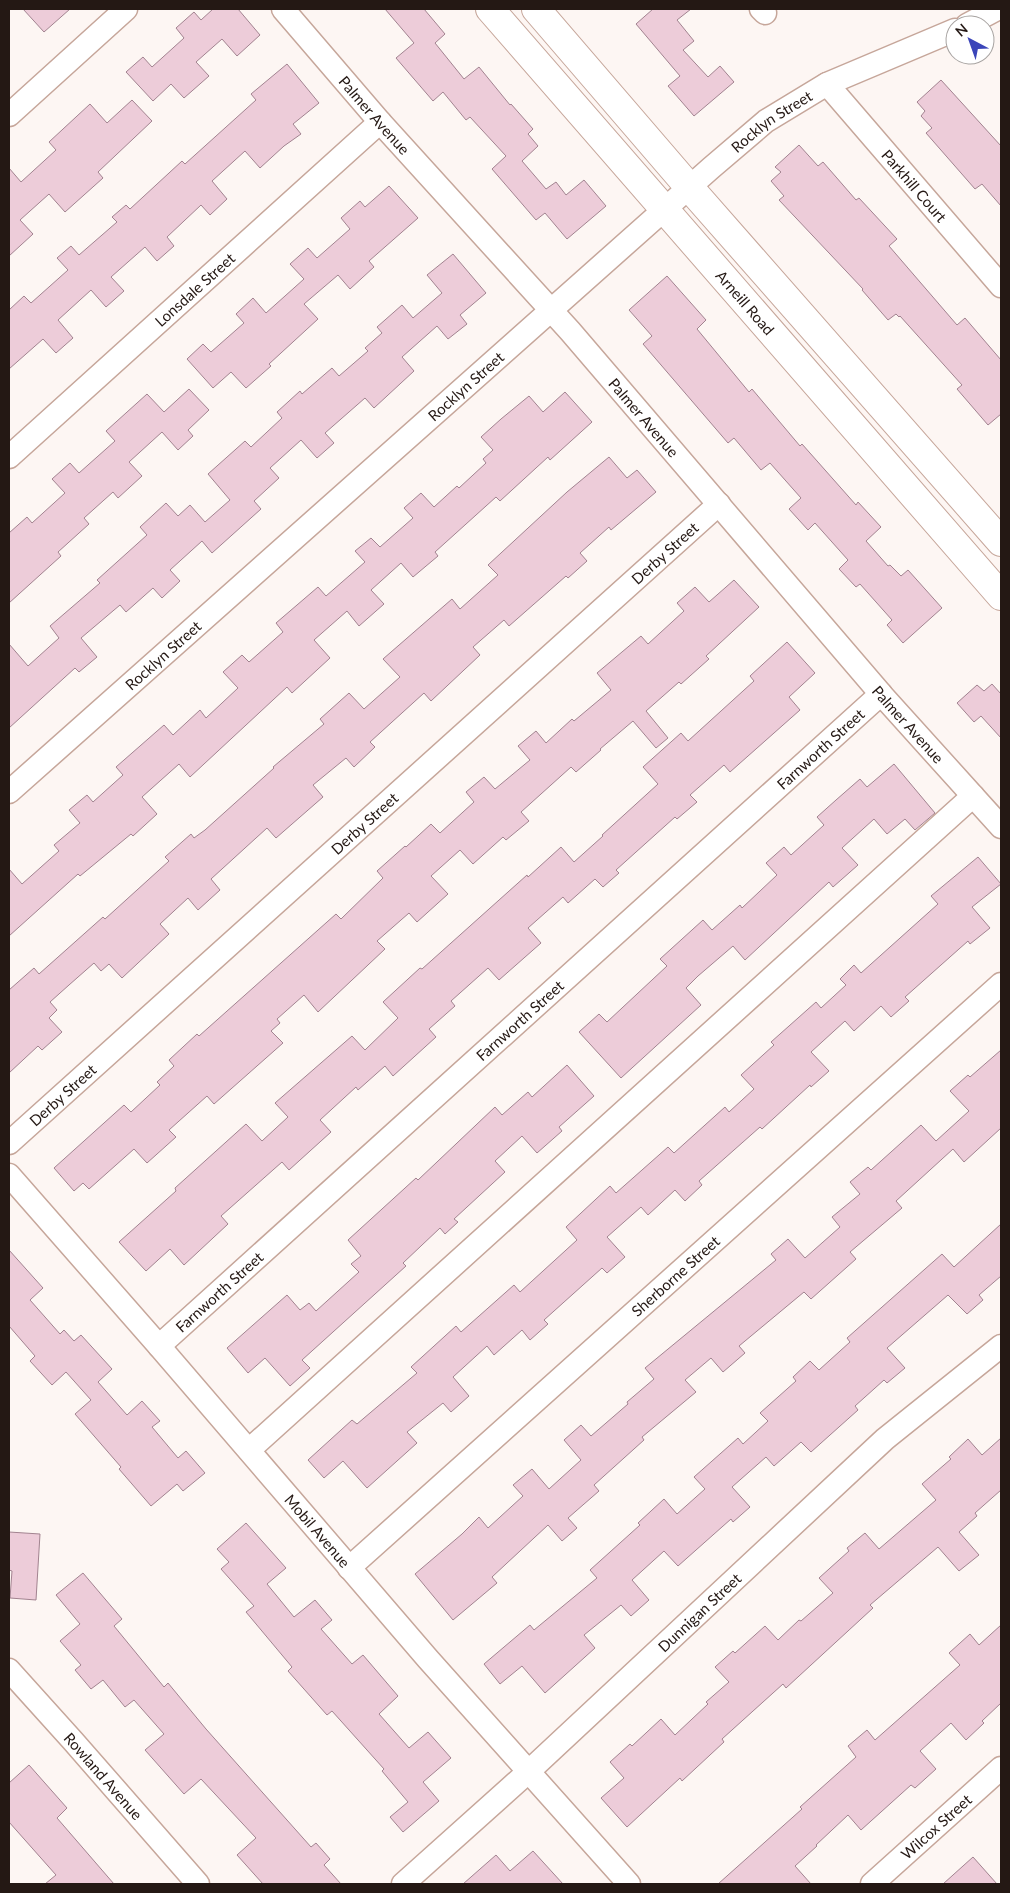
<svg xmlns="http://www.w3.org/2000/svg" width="1010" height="1893" viewBox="0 0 1010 1893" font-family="Lato,sans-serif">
	<rect width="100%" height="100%" fill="#fdf6f3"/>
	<g fill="#edccd9" stroke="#a28390">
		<polygon points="23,9 70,9 44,32"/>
		<polygon points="213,9 238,9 260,35 237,56 222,39 196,62 209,76 184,98 171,84 153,101 126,72 143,57 152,67 184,38 176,28 194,12 201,20"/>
		<polygon points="385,9 424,9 445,34 435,43 464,79 479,67 510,105 511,104 533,129 528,134 538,146 522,161 546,189 556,182 566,195 584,180 606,206 567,239 545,213 536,220 492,169 506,156 470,117 466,120 443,92 433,101 396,58 414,43"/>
		<polygon points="653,9 691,9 677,20 694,41 683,50 708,77 720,66 734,82 694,116 668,86 680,76 636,24"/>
		<polygon points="287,64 319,103 293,124 301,134 284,146 260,168 245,151 212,181 227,199 210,215 201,205 167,237 174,246 157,261 145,247 111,277 124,291 106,307 91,290 58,320 73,338 56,353 43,339 9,369 9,310 24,296 31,303 68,270 57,258 71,246 79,255 117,222 112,217 126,205 130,209 182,161 185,164 256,100 251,94"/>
		<polygon points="941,80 1001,146 1001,206 982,184 975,189 926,133 932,128 921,116 925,111 917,102"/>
		<polygon points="132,100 152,121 98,172 103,178 65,212 49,194 20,220 33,234 9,256 9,168 21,182 56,150 49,142 90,104 107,123"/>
		<polygon points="799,145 818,166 823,162 856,200 859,198 897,239 889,246 957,325 965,318 1001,360 1001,414 988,425 957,389 962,385 900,316 899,317 896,314 888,320 862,290 863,289 779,200 784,196 771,181 781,172 775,167"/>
		<polygon points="389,186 418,218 369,261 374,267 350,289 338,275 304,304 318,319 269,364 271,366 246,388 231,372 213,388 187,359 203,344 211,352 244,323 236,314 253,298 266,313 304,279 290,264 308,248 317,258 350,229 341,218 360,201 365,207"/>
		<polygon points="453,254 486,293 460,315 467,324 448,339 437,326 402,357 414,371 374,408 365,398 325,433 334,443 317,458 301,440 270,468 279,478 254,501 261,509 212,553 202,541 170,570 180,581 162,598 153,588 126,612 120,605 81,638 97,657 79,672 75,668 9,728 9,644 28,666 59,638 50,626 100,583 97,580 147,535 140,527 166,503 178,516 190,505 205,522 230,500 208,474 245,441 251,447 282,418 277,412 300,391 302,394 332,368 339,376 368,351 365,348 382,333 377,327 402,305 413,318 442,293 427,275"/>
		<polygon points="667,276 706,320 697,329 749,392 752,389 800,446 802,444 856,505 858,502 881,527 866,541 888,566 890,565 901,576 908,570 942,608 903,643 887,625 892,620 860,584 856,587 839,569 848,560 815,523 808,530 789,509 801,498 770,463 761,470 734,438 728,443 643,344 652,336 629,310"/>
		<polygon points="189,389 209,410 188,430 193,436 178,450 162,432 129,462 142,476 118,498 113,492 84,518 89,524 58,552 61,556 9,603 9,533 27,517 32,523 65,493 52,479 70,463 79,473 115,441 106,431 147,394 164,412"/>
		<polygon points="565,392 592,422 550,460 548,457 500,501 496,497 435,552 438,556 413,577 401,563 371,590 384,604 359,626 347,611 314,640 330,658 292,693 287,687 190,777 179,764 142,797 157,814 133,836 131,834 80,876 78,874 9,936 9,869 22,884 59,851 54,845 80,823 69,810 87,795 93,802 123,775 116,767 164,725 173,735 200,710 206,718 238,688 223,672 242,655 249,662 283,632 276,623 318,587 326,596 365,562 355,551 371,538 380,547 413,518 404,508 421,493 434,507 457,486 459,488 486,463 483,459 493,450 481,437 501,419 529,396 543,412"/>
		<polygon points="609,457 627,478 637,470 656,492 611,530 609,527 580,553 587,561 568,578 566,576 509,626 504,620 473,647 480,655 431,701 424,693 370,742 375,747 354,767 346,758 313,785 323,797 276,838 267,828 211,879 220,890 198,910 188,898 160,924 169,934 122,978 109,964 101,971 94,963 69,985 50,1002 57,1010 49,1018 62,1032 42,1050 38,1046 9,1073 9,990 34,968 39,974 103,917 105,919 169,861 165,857 191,834 194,838 205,830 274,768 273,767 324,724 320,719 349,693 364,709 400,677 383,659 452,599 460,609 498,575 488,565 567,492"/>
		<polygon points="734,580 759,607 706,656 709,659 681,684 679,682 646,711 668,738 656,748 633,721 600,749 601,750 576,772 571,767 521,812 529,821 506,840 503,837 473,864 460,850 431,876 448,894 417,922 409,913 377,941 385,949 318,1012 304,995 277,1019 280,1023 271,1031 283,1043 214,1104 207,1096 169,1130 176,1137 147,1163 134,1149 89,1189 83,1183 74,1191 54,1168 124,1105 131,1112 160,1085 157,1082 174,1066 169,1060 197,1034 199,1036 336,914 341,919 383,878 377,871 405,846 406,847 431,824 440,833 474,802 466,792 484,777 495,789 530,760 518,746 536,731 546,743 572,719 574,721 611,690 597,673 641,636 648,644 684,611 677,603 695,587 709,602"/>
		<polygon points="787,642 815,673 789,697 800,710 730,772 724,765 690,795 697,802 677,819 675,817 616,870 619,873 603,887 595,879 568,903 563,897 528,928 541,943 499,980 488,968 451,1001 455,1006 429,1029 436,1037 393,1076 385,1066 358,1090 356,1087 320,1120 331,1132 289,1170 282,1162 221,1216 228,1224 184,1265 170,1249 146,1271 119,1242 176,1191 175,1188 246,1124 262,1141 288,1117 275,1103 352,1036 365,1050 398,1018 383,1002 420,968 422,969 527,875 528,877 561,847 574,862 603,836 602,835 658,784 643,767 681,733 688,741 754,681 750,676"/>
		<polygon points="992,684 1001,694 1001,738 981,716 974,722 957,703 977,685 984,691"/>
		<polygon points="894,764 935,813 915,830 905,819 887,834 874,819 842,848 858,865 833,887 829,882 745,960 733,946 698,976 686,988 701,1005 621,1078 579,1032 599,1014 607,1022 667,966 660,959 703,920 712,930 740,905 742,908 777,875 766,863 784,847 791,855 824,825 817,817 836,800 860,779 867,787"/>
		<polygon points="978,857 1001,884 972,907 990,928 970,944 968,941 905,997 909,1001 891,1017 881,1006 854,1031 845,1021 811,1052 829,1071 811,1087 810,1085 762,1129 760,1127 699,1181 702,1185 685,1201 675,1190 648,1215 641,1207 607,1237 625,1257 607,1273 602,1268 544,1320 548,1324 530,1340 522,1330 494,1355 487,1346 453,1377 469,1396 451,1412 443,1403 407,1432 417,1443 367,1488 343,1461 324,1478 308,1460 352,1420 357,1424 417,1373 411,1367 456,1326 461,1332 514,1285 520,1292 577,1240 566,1227 610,1186 616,1193 668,1147 674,1153 725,1107 729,1112 754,1089 741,1075 774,1045 771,1042 816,1002 821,1008 846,985 840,979 854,965 861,973 938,904 931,896"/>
		<polygon points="1001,1050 1001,1128 964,1162 953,1149 896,1201 902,1208 850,1252 856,1259 811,1299 804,1292 739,1346 745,1353 723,1372 711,1358 685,1380 696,1392 642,1437 644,1440 594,1485 599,1491 568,1518 577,1528 562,1541 548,1525 492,1577 497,1583 453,1620 415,1574 462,1534 479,1517 488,1528 523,1496 513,1485 532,1469 549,1489 581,1460 564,1440 581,1425 591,1436 628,1404 627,1402 654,1379 645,1368 776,1260 771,1254 788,1239 805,1258 840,1227 832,1217 860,1194 850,1182 868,1167 871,1170 921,1125 936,1141 969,1111 950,1091 968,1075 970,1077"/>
		<polygon points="567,1065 594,1096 559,1127 562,1131 537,1153 522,1136 495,1161 505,1172 454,1219 458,1222 445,1234 440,1228 403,1263 406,1266 302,1360 310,1368 290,1386 265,1358 248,1373 227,1348 287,1295 300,1310 309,1303 316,1311 359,1272 351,1264 361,1256 348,1240 416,1178 418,1180 495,1107 502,1115 528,1092 532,1097"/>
		<polygon points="1001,1224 1001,1276 979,1295 983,1300 967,1314 948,1295 887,1348 905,1368 887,1383 884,1380 855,1406 858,1410 811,1452 801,1442 774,1466 766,1457 732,1487 750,1507 733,1522 731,1519 678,1566 664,1551 632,1580 649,1600 631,1616 621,1605 584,1635 595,1648 545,1693 522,1666 500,1684 484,1664 530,1625 534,1630 597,1578 590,1570 640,1525 638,1523 664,1499 677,1514 705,1489 694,1477 738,1438 743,1444 768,1421 760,1413 796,1381 793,1377 810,1361 819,1370 850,1342 847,1338 942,1254 954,1267"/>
		<polygon points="9,1250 43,1288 30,1300 60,1334 64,1330 74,1341 81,1335 112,1369 98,1382 127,1415 142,1401 160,1421 152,1427 178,1458 186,1451 205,1473 183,1491 177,1484 151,1506 119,1469 121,1467 75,1414 91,1400 66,1372 52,1385 30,1361 35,1356 9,1326"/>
		<polygon points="1001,1438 1001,1490 975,1513 977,1516 959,1532 979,1555 959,1571 938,1547 870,1605 873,1608 786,1688 783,1684 722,1739 724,1742 682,1781 680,1778 627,1827 601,1798 624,1778 610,1762 630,1744 632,1746 661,1719 675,1735 708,1704 706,1702 729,1682 715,1667 733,1651 735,1653 765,1626 778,1640 799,1620 801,1621 833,1593 819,1578 849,1551 847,1548 865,1533 879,1549 936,1500 922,1484 951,1459 949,1457 968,1439 982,1455"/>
		<polygon points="246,1523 286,1568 267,1584 294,1617 315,1600 332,1620 321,1629 352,1664 363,1655 398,1696 379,1714 409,1748 428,1732 451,1758 423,1782 439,1801 403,1832 390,1817 408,1802 382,1771 384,1769 332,1711 327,1715 288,1671 292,1667 246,1612 254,1606 221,1569 229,1562 217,1549"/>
		<polygon points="9,1532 40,1534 36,1600 10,1598 12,1571 9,1570"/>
		<polygon points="83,1573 122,1619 114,1626 164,1687 168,1683 206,1729 311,1847 316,1843 330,1859 324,1865 341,1884 263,1884 237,1855 256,1838 201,1779 184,1794 145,1750 164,1734 134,1700 125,1707 103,1680 91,1689 75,1670 81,1665 60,1641 80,1624 56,1595"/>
		<polygon points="1001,1625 1001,1703 982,1721 984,1723 966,1740 951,1723 920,1751 936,1769 915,1788 911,1785 861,1830 848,1815 816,1845 817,1846 795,1866 811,1884 718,1884 802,1809 800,1807 856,1757 848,1746 867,1730 875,1740 960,1665 949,1653 970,1634 979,1645"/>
		<polygon points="29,1765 67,1808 57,1818 114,1884 45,1884 56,1875 9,1822 9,1783"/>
		<polygon points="533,1851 563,1884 463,1884 496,1855 510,1871"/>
		<polygon points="973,1857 997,1884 943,1884"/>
	</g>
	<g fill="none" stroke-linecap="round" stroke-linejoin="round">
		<defs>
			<g id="minor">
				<path id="s1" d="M 283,9 L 380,122 L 570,331 L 881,694 L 1001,827"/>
				<polyline points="761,9 765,13"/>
				<polyline points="967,25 997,9"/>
				<path id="s2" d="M 827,84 L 1001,286"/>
				<polyline points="9,115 126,9"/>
				<path id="s3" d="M 9,457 L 380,122"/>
				<path id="s4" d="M 9,792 L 711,168 L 766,121 L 827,84 L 955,30"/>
				<path id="s5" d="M 9,1143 L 719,504"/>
				<path id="s6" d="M 9,1175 L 159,1346 L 428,1659 L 629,1884"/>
				<path id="s7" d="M 159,1346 L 881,694"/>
				<polyline points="249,1450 973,796"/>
				<path id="s8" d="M 349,1568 L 1001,984"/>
				<path id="s9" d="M 9,1670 L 73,1741 L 198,1884"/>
				<path id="s10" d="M 403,1884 L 528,1772 L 885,1439 L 1001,1346"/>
				<path id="s11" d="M 872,1884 L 1001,1768"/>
			</g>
			<g id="major">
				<path id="s12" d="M 490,9 L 1001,596"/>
				<polyline points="536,9 689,187 1001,542"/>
			</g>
		</defs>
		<use href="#minor" stroke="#c6a69a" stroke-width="25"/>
		<use href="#major" stroke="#c6a69a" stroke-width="30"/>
		<use href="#minor" stroke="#fff" stroke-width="22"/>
		<use href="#major" stroke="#fff" stroke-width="28"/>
	</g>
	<g text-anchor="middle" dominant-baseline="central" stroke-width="4.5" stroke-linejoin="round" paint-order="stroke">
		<g font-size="15" fill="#241814" stroke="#fff">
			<text stroke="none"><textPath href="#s1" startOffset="140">Palmer Avenue</textPath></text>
			<text stroke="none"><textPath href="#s4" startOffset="1016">Rocklyn Street</textPath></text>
			<text stroke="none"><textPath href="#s2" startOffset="134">Parkhill Court</textPath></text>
			<text stroke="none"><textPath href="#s3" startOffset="250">Lonsdale Street</textPath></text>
			<text stroke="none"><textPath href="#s12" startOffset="389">Arneill Road</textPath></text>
			<text stroke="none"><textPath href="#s4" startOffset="611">Rocklyn Street</textPath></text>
			<text stroke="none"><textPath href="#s1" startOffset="545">Palmer Avenue</textPath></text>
			<text stroke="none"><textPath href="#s5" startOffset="882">Derby Street</textPath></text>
			<text stroke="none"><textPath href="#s4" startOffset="206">Rocklyn Street</textPath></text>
			<text stroke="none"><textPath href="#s1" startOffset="950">Palmer Avenue</textPath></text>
			<text stroke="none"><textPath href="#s7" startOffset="891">Farnworth Street</textPath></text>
			<text stroke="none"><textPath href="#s5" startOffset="478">Derby Street</textPath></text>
			<text stroke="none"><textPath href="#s7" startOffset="486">Farnworth Street</textPath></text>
			<text stroke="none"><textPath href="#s5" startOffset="72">Derby Street</textPath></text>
			<text stroke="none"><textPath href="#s8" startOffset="438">Sherborne Street</textPath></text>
			<text stroke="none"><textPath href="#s7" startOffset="81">Farnworth Street</textPath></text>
			<text stroke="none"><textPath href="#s6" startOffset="471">Mobil Avenue</textPath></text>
			<text stroke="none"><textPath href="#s10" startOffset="402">Dunnigan Street</textPath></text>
			<text stroke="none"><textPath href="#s9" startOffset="142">Rowland Avenue</textPath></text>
			<text stroke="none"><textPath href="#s11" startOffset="86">Wilcox Street</textPath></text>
		</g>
	</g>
	<rect width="1010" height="1893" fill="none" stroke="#241814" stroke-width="20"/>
	<g transform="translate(970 40) rotate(319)"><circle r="24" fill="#ffffff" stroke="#a7a3a1"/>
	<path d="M0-4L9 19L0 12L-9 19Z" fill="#3b45b9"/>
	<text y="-8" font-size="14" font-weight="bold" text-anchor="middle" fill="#241814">N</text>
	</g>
</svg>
